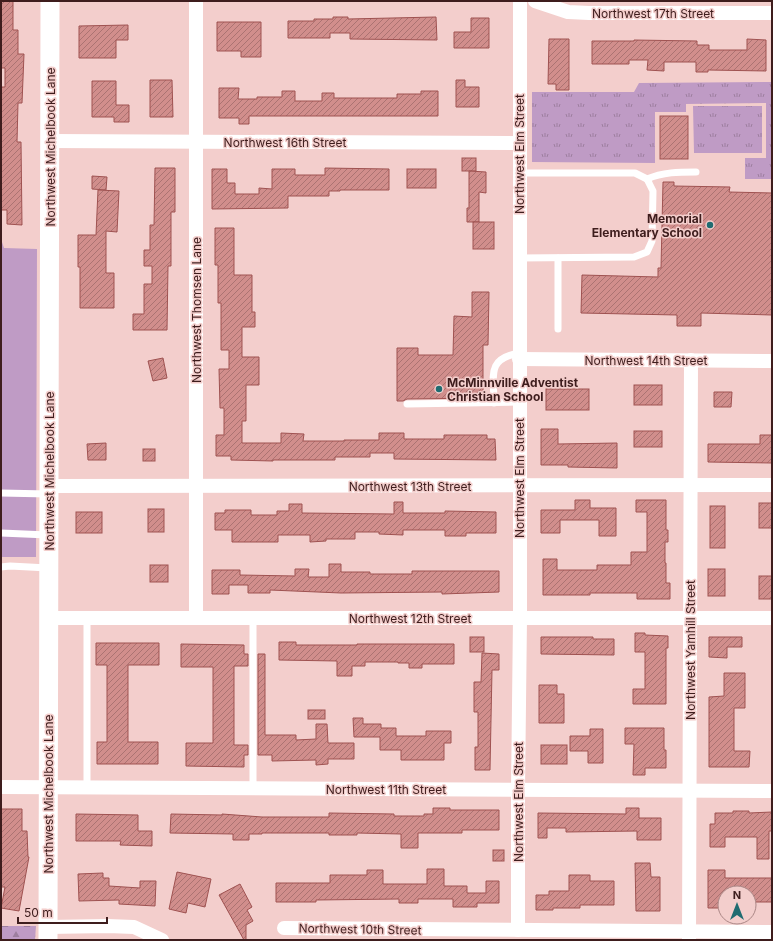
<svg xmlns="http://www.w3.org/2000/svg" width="773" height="941" viewBox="0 0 773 941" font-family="Inter,sans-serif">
	<defs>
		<pattern id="forest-firs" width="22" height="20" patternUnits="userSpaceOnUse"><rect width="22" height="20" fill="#bf9bc5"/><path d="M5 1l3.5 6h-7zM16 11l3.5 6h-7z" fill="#9d7e9f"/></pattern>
		<pattern id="park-tufts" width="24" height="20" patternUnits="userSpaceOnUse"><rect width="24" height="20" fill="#bf9bc5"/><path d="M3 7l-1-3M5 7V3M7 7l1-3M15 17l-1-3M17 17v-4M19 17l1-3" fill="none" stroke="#9d7e9f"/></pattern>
		<pattern id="building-hatch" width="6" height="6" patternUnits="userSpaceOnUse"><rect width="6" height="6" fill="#d18e8c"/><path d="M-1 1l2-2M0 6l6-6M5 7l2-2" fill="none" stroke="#ab7372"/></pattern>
	</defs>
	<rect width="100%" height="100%" fill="#f3cecc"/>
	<polygon fill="#bf9bc5" points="1,239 4,248 37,249 36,557 1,557"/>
	<polygon fill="url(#forest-firs)" points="1,926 36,926 35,940 1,940"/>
	<g fill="url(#park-tufts)">
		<polygon points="772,82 772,179 745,179 745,158 766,158 766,103 686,104 686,112 655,112 655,163 532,162 532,92 634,92 639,83"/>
		<polygon points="693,106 762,106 762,153 694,153"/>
	</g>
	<g fill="url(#building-hatch)" stroke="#9f5251">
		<polygon points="1,1 13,1 13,30 18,30 18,54 24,54 22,103 18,103 17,142 21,142 22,225 7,224 7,210 1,210 1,87 5,87 5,68 1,68"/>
		<polygon points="333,17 348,17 348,19 436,17 437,40 350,39 350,33 330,33 330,38 288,38 288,21 314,21 314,19 333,19"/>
		<polygon points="471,18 489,18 489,48 454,48 454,32 471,32"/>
		<polygon points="217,22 261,22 261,57 241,57 241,51 217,51"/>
		<polygon points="128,25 128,40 116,40 116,58 79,58 79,26"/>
		<polygon points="549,39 569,39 569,90 556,90 556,84 548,84"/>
		<polygon points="747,39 766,40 766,71 708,70 708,72 696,72 696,62 664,62 664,71 647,70 648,60 629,60 629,64 592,64 592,41 634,41 634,40 697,41 697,45 709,45 709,50 747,50"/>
		<polygon points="150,80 172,80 173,117 150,117"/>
		<polygon points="456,80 465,80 465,87 479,87 479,107 456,107"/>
		<polygon points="92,81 116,81 116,105 129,105 129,122 114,122 114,117 92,117"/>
		<polygon points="219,88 239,88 238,99 257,99 257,97 282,97 282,91 295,91 295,101 322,101 322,93 334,93 334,98 397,98 397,94 421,94 421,91 438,91 438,116 249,116 249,124 239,124 239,118 219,118"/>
		<rect x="660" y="116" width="28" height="43"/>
		<rect x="462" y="158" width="14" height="13"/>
		<polygon points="155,168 175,168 175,212 171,212 171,266 168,266 167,330 133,330 133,314 144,314 144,284 152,284 152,266 144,266 144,250 150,250 150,225 154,225"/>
		<polygon points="325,168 389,169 389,190 340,190 340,191 329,191 329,196 288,196 288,208 212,209 212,169 227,169 227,183 235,183 235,194 259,194 259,188 272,189 272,169 295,169 295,175 325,175"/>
		<rect x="407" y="169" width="29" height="19"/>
		<polygon points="469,171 486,172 486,193 479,192 479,222 467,222 467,208 469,208"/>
		<polygon points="92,176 107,177 106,190 92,189"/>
		<polygon points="663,182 674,182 674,186 730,187 729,192 772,193 772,315 701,313 701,326 677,326 677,315 581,313 582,275 658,277 658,268 661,268"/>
		<polygon points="98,190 119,191 117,232 106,231 106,273 114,273 114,308 80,308 80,267 78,267 78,235 96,235"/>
		<rect x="473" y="222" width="21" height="27"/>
		<polygon points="215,228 234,228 234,275 252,275 252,312 255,312 255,327 242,327 242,357 259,357 259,385 246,385 246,421 242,421 242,443 281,443 281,433 304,434 303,441 344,441 344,440 379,440 379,433 404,433 404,439 444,439 444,435 487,435 487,439 495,439 496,460 394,459 394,453 370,453 370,457 335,457 335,460 273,460 273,461 231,460 231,456 216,456 216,435 224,435 224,408 220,408 219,369 229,369 229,350 221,350 221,303 218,303 218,265 215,265"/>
		<polygon points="472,292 489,292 488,345 483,345 483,398 407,399 403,401 397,401 397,348 418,348 418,355 453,355 454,316 472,317"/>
		<polygon points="163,358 167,378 153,381 148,361"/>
		<rect x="634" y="385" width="28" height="20"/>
		<rect x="546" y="389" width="43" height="21"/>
		<polygon points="714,392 732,392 731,407 714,407"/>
		<polygon points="541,429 558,429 558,444 617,443 617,468 568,467 568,465 541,465"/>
		<rect x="634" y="431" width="28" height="16"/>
		<polygon points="760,435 772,435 772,463 708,462 708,444 760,444"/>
		<polygon points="106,443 106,460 88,460 87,444"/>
		<rect x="143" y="449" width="12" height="12"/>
		<polygon points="575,500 590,500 590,508 616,508 616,536 599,536 599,520 560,520 560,533 541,533 541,510 575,510"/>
		<polygon points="636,500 666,500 666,530 668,530 668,542 665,542 665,563 666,563 666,583 670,583 670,599 637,599 637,593 590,593 590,595 543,595 543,559 557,559 557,570 597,570 597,565 631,565 631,552 647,552 647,512 636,512"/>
		<polygon points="394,502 403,502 403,513 445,513 445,511 496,512 496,533 466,533 466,536 445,536 445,530 403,530 403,535 379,534 379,532 355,532 355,539 326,539 326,541 310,542 310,535 278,535 278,542 232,542 232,530 215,530 215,513 225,513 225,510 251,510 251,515 277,515 277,511 289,511 289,504 302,504 302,513 394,514"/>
		<rect x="759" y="503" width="13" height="25"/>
		<rect x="710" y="506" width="15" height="42"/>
		<rect x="148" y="509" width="16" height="23"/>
		<rect x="76" y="512" width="26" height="21"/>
		<polygon points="329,564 341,564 341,572 370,572 370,574 412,574 412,571 499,571 499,592 442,594 442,592 341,593 270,590 270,593 248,593 248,585 229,585 229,594 212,594 212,570 240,570 240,575 295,576 295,569 309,569 308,577 329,577"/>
		<rect x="150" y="565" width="18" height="17"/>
		<rect x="708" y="569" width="17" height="27"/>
		<rect x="759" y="576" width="13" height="23"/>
		<polygon points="635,633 645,633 645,635 668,636 668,648 666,648 666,704 633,704 633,689 645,689 645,652 635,652"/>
		<rect x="470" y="637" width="14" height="15"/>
		<polygon points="541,637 593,637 593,639 614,639 614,655 541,654"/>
		<polygon points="709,637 742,637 742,647 727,647 727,658 709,657"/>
		<polygon points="279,642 296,642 296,645 357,645 357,644 454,644 454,664 422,664 422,668 409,668 409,663 398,663 398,662 365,662 365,666 352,666 352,676 337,676 337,661 279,660"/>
		<polygon points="96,643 159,643 159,665 128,665 128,742 158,742 158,764 97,764 97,742 107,742 107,665 96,665"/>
		<polygon points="181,644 244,645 244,654 248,654 248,666 234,666 234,745 248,745 248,755 244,755 244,767 186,766 186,743 213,743 213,667 181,667"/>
		<polygon points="482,653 499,654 499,670 492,670 490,770 475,770 475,747 478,747 478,712 474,712 474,682 481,682"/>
		<polygon points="258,654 265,654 265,735 296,735 296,740 316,739 316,724 327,724 328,743 354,743 354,759 328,759 328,764 316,765 316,760 272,761 272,755 258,755"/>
		<polygon points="724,673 745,673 745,708 734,708 734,751 750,751 749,767 709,767 709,697 724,696"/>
		<polygon points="539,685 557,685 557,694 564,694 564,723 539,723"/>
		<rect x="308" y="710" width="17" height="9"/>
		<polygon points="353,718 363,718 363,724 381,724 381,728 396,728 396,736 426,736 426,731 451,731 451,743 444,743 444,760 401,760 401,750 380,750 380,737 354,737"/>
		<polygon points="625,728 664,728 664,750 666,750 666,768 645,768 645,775 633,775 634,744 625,744"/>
		<polygon points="590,729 603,729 603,763 588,763 588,751 570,751 570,736 590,736"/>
		<rect x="541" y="745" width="26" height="19"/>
		<polygon points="433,808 450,808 450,810 499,810 499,830 462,830 462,833 418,833 418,848 401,848 401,834 357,833 357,835 329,835 329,833 262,833 262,834 249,834 249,840 233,840 233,834 170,833 171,814 222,815 222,814 262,817 329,817 329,813 394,814 394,816 424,816 424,814 433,814"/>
		<polygon points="626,808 639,808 639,818 661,818 661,840 637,840 637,831 566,832 566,828 547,828 547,838 538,838 538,813 626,814"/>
		<polygon points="1,809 22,809 22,831 27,831 28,857 29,857 19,911 1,908 5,887 1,887"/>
		<polygon points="733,811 749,811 749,813 772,812 772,831 769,831 769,859 757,859 757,837 725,837 725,847 710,847 710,824 715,824 715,813 733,813"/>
		<polygon points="76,814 138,815 138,831 152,831 152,846 120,845 121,841 76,841"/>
		<rect x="493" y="850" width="11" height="11"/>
		<polygon points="635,863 650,863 651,877 660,877 660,911 636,911"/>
		<polygon points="427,869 444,869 444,886 467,886 467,893 486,893 486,881 499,881 499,903 477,903 477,907 453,907 453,899 418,899 418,903 399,903 399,899 316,900 316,902 276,902 276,883 330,883 330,875 367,875 367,870 383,870 383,884 427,884"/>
		<polygon points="708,870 725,870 725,878 772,878 772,902 749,902 749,893 725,893 725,908 708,908"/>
		<polygon points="177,872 211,879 205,907 188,903 186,913 169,909"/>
		<polygon points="103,873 103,878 109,878 109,886 140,888 140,881 156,881 155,906 119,904 119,900 79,901 78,874"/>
		<polygon points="569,875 590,875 590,881 614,881 614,905 580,905 580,908 553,908 553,910 536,910 536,895 549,895 549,891 569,891"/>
		<polygon points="240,884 252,907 247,910 253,921 246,925 246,940 244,940 219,895"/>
	</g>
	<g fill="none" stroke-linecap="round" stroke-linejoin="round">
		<g stroke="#fff" stroke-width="7">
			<path d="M 647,179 C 663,172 679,172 696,172"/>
			<polyline points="519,258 634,257 647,252 652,241 653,191 647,179 635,173 519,173"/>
			<polyline points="558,329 558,258"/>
			<path d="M 494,403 C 494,376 486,359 519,353"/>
			<polyline points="407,404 519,402"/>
			<polyline points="1,493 48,494"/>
			<polyline points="1,533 48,535"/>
			<polyline points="1,567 10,566 48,568"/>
			<polyline points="87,618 87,787"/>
			<polyline points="253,788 253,618"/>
		</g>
		<g stroke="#fff" stroke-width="14">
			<polyline points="196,1 196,618"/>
			<polyline points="535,1 568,12 589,13 772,13"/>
			<polyline points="51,141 519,143"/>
			<polyline points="519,359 772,361"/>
			<polyline points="49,486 772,485"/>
			<polyline points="48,618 772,618"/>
			<polyline points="1,787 772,791"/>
			<polyline points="48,927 108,926 134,927 162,940"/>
			<polyline points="284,928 772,932"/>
			<polyline points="518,930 518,790 520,618 520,1"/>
			<polyline points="689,940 691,360"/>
		</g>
		<polyline stroke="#fff" stroke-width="19" points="48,940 50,1"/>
	</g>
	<g fill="#206c71" stroke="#f3cecc" stroke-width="1.5">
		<circle cx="710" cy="225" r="4"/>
		<circle cx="439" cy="389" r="4"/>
	</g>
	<g text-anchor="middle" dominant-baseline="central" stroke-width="3" stroke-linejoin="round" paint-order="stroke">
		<g font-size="12" fill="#3e1d1d" stroke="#f3cecc">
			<text x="653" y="13">Northwest 17th Street</text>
			<text x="285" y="142">Northwest 16th Street</text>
			<text transform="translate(50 147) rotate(-90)">Northwest Michelbook Lane</text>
			<text transform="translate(519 154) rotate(-90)">Northwest Elm Street</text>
			<text transform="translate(196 310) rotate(-90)">Northwest Thomsen Lane</text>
			<text x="646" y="360">Northwest 14th Street</text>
			<text transform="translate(49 471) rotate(-90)">Northwest Michelbook Lane</text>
			<text transform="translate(519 478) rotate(-90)">Northwest Elm Street</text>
			<text x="410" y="486">Northwest 13th Street</text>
			<text x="410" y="618">Northwest 12th Street</text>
			<text transform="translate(690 650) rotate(-90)">Northwest Yamhill Street</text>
			<text x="386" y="789">Northwest 11th Street</text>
			<text transform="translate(48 794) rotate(-90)">Northwest Michelbook Lane</text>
			<text transform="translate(518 802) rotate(-90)">Northwest Elm Street</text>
			<text transform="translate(360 929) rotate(1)">Northwest 10th Street</text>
		</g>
		<g font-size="12" font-weight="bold" fill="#3e1d1d" stroke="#f3cecc" text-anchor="end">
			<text x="702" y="218">Memorial<tspan x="702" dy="14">Elementary School</tspan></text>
			<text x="447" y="382" text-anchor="start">McMinnville Adventist<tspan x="447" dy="14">Christian School</tspan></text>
		</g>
	</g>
	<rect width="773" height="941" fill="none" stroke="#3e1d1d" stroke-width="4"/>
	<g transform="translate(737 905)"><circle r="19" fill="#f3cecc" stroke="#ab8786"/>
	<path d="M0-3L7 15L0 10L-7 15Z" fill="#206c71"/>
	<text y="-6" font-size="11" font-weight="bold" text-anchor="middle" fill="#3e1d1d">N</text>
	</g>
	<path d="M18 917v6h89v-6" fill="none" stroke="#3e1d1d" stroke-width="2"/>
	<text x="24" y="917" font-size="12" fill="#3e1d1d" stroke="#f3cecc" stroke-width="3" paint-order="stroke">50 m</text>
</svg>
